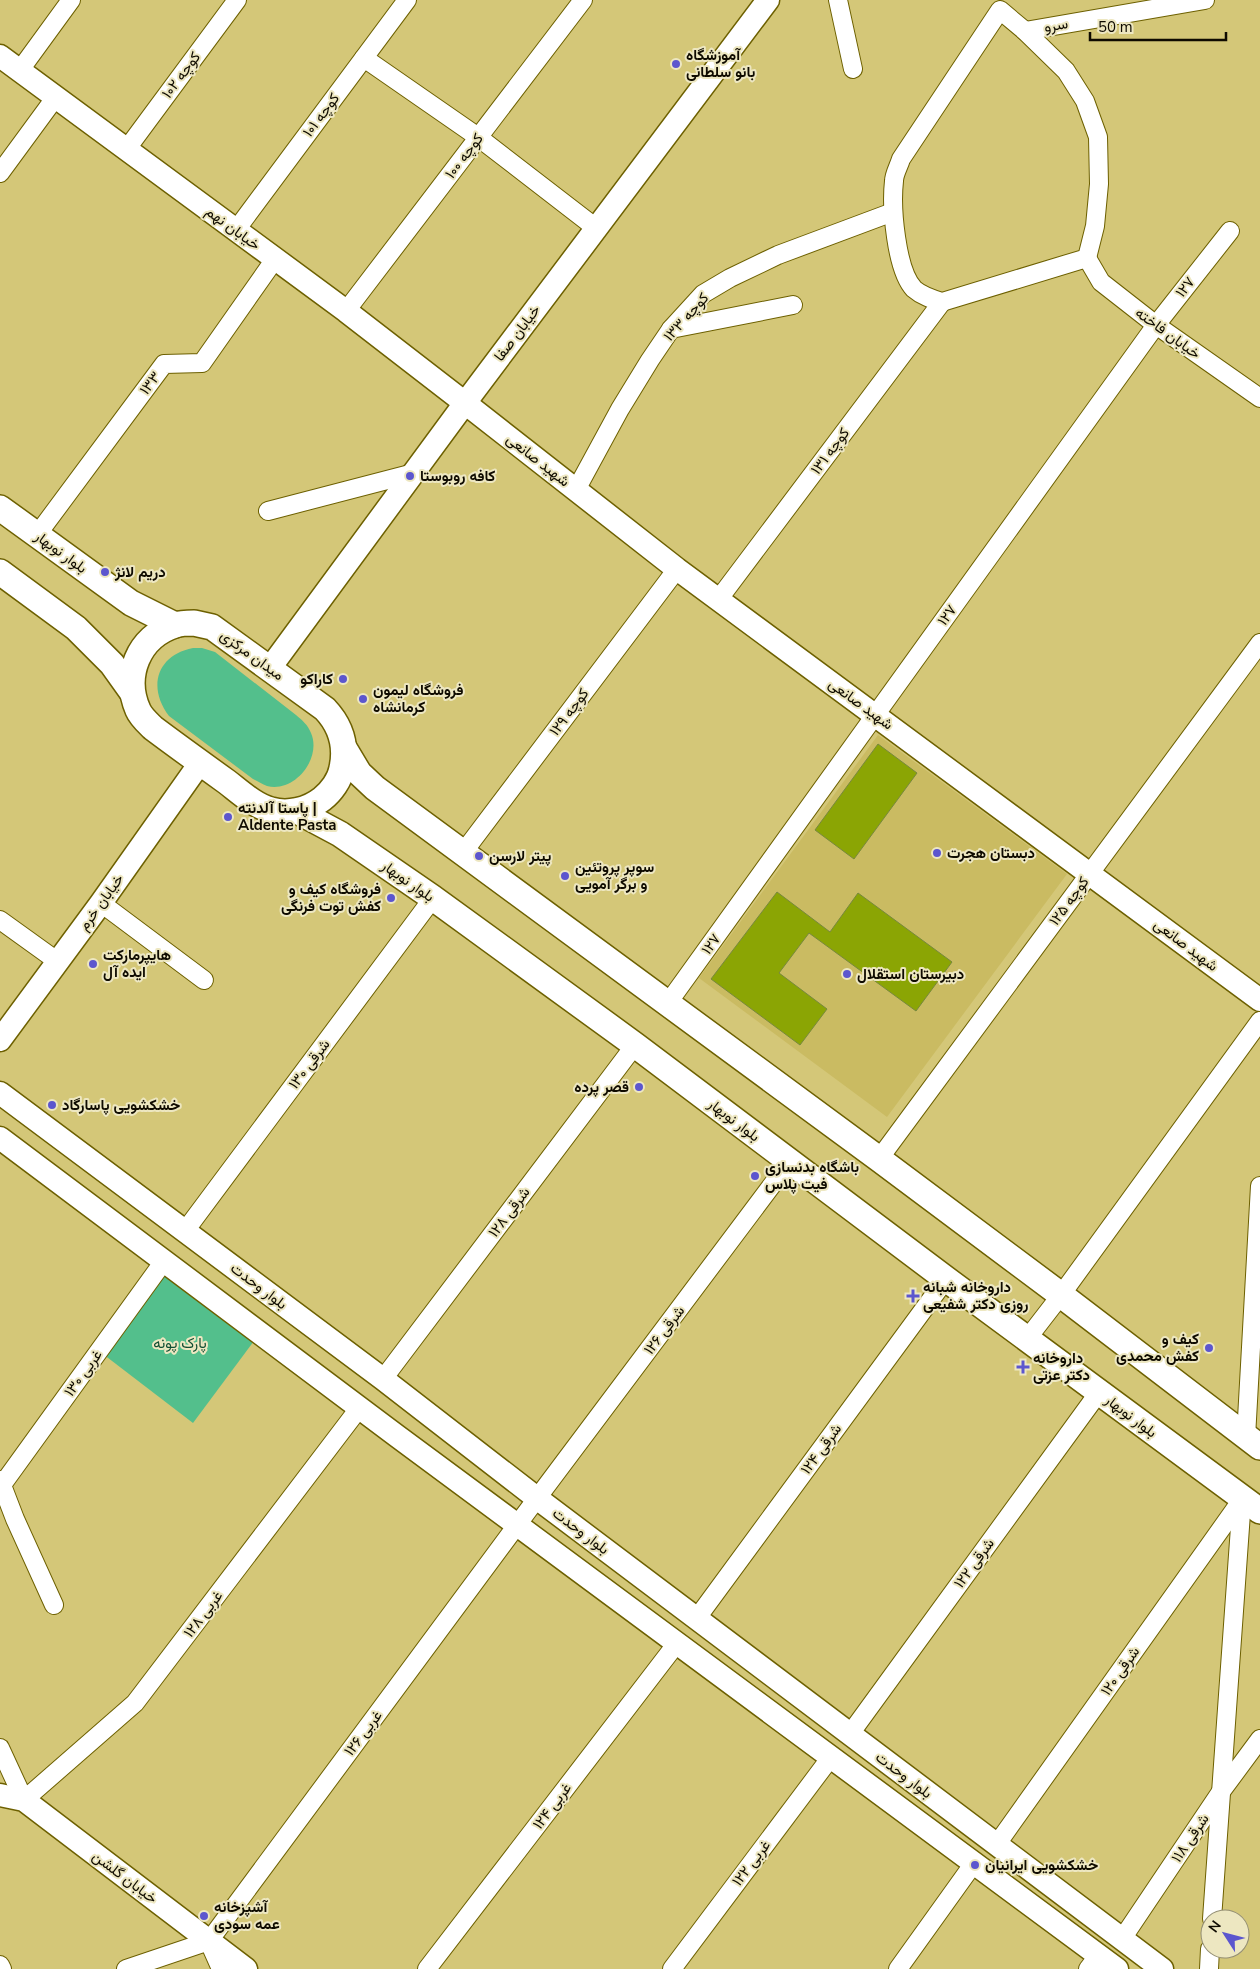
<svg xmlns="http://www.w3.org/2000/svg" width="1260" height="1969" viewBox="0 0 1260 1969" font-family="'Nunito Sans',Vazirmatn,sans-serif">
	<rect width="100%" height="100%" fill="#d4c778"/>
	<polygon fill="#cabb62" points="878,735 1067,874 887,1117 699,978"/>
	<g fill="#53bf8c">
		<path d="M 193,648 L 202,648 L 215,652 L 296,715 C 302,720 308,725 311,733 C 322,758 295,793 267,786 C 262,784 257,781 253,779 L 169,716 C 147,687 157,655 193,648 Z"/>
		<polygon points="164,1261 260,1333 193,1423 99,1351"/>
	</g>
	<g fill="#8ba504" stroke="#77883e">
		<polygon points="878,744 917,773 854,859 815,830"/>
		<polygon points="777,892 830,932 858,893 952,962 916,1011 809,933 779,973 827,1009 800,1045 711,979"/>
	</g>
	<g fill="none" stroke-linecap="round" stroke-linejoin="round">
		<defs>
			<g id="minor">
				<polyline points="838,0 853,69"/>
				<path d="M 1000,10 L 1025,31 L 1066,71 L 1085,101 L 1098,137 L 1099,184 L 1095,226 L 1087,258 L 942,302 C 932,299 922,296 914,289 C 896,270 891,207 894,181 C 894,174 899,166 901,159 Z"/>
				<polyline points="1025,31 1205,0"/>
				<polyline points="364,58 478,137 596,228"/>
				<polyline points="20,70 71,0"/>
				<polyline points="126,150 237,0"/>
				<polyline points="0,173 55,98"/>
				<polyline points="236,230 407,0"/>
				<polyline points="1087,258 1101,282 1156,325 1260,398"/>
				<polyline points="346,311 583,0"/>
				<polyline points="671,329 793,305"/>
				<polyline points="576,490 620,409 650,360 671,329 703,294 730,278 778,255 893,212"/>
				<polyline points="268,511 414,473"/>
				<polyline points="37,535 164,364 202,363 275,259"/>
				<polyline points="718,600 942,302"/>
				<polyline points="462,854 677,569"/>
				<polyline points="101,903 204,980"/>
				<polyline points="0,920 57,961"/>
				<polyline points="668,1003 1156,325 1230,231"/>
				<polyline points="879,1159 1260,643"/>
				<polyline points="185,1231 433,898"/>
				<polyline points="1027,1339 1061,1295 1260,1021"/>
				<polyline points="383,1379 635,1045"/>
				<polyline points="1246,1437 1260,1186"/>
				<polyline points="0,1480 15,1519 54,1605"/>
				<polyline points="2,1485 164,1261"/>
				<polyline points="697,1618 946,1279"/>
				<polyline points="850,1734 1099,1392"/>
				<polyline points="0,1748 24,1800 135,1703 360,1407"/>
				<polyline points="997,1844 1243,1498"/>
				<polyline points="1212,1919 1242,1499"/>
				<polyline points="1122,1939 1220,1793 1260,1739"/>
				<polyline points="209,1941 517,1525 790,1161"/>
				<polyline points="209,1942 221,1969"/>
				<polyline points="0,1965 2,1969"/>
				<polyline points="126,1969 209,1941"/>
				<polyline points="427,1969 677,1643"/>
				<polyline points="672,1969 831,1757"/>
				<polyline points="898,1969 974,1863"/>
				<polyline points="1088,1969 1098,1956"/>
				<polyline points="1209,1969 1210,1949"/>
			</g>
			<g id="tertiary">
				<polyline points="0,56 346,311 465,403 677,569 1260,1000"/>
				<polyline points="270,668 465,403 768,0"/>
				<polyline points="0,1040 101,903 200,763"/>
				<polyline points="0,1093 383,1379 538,1499 1162,1969"/>
				<polyline points="0,1138 397,1436 1117,1969"/>
				<polyline points="0,1795 24,1800 246,1969"/>
			</g>
			<g id="secondary">
				<polyline points="0,508 131,603 175,625"/>
				<polyline points="0,572 76,628 112,664 132,692"/>
				<path d="M 194,623 L 212,627 L 325,709 C 341,726 347,745 342,768 C 340,780 331,792 322,799 C 308,810 288,815 271,810 C 255,806 240,792 227,782 C 202,764 177,746 153,728 C 148,723 141,717 138,710 C 123,676 138,637 175,625 C 181,623 188,623 194,623 Z"/>
				<polyline points="344,748 359,773 375,788 879,1159 1061,1295 1260,1447"/>
				<polyline points="297,811 340,834 433,898 635,1045 946,1279 1260,1511"/>
			</g>
		</defs>
		<use href="#minor" stroke="#6d6000" stroke-width="20"/>
		<use href="#tertiary" stroke="#6d6000" stroke-width="25"/>
		<use href="#secondary" stroke="#6d6000" stroke-width="28"/>
		<use href="#minor" stroke="#fff" stroke-width="18"/>
		<use href="#tertiary" stroke="#fff" stroke-width="22"/>
		<use href="#secondary" stroke="#fff" stroke-width="25"/>
	</g>
	<g fill="#5c56ce" stroke="#ede7c1" stroke-width="2">
		<circle cx="676" cy="64" r="5"/>
		<circle cx="410" cy="476" r="5"/>
		<circle cx="105" cy="572" r="5"/>
		<circle cx="343" cy="679" r="5"/>
		<circle cx="363" cy="699" r="5"/>
		<circle cx="228" cy="817" r="5"/>
		<circle cx="937" cy="853" r="5"/>
		<circle cx="479" cy="856" r="5"/>
		<circle cx="565" cy="876" r="5"/>
		<circle cx="391" cy="898" r="5"/>
		<circle cx="93" cy="964" r="5"/>
		<circle cx="847" cy="974" r="5"/>
		<circle cx="639" cy="1087" r="5"/>
		<circle cx="52" cy="1105" r="5"/>
		<circle cx="755" cy="1176" r="5"/>
		<path d="M910.5 1288.5h5v5h5v5h-5v5h-5v-5h-5v-5h5z"/>
		<circle cx="1209" cy="1348" r="5"/>
		<path d="M1020.5 1359.5h5v5h5v5h-5v5h-5v-5h-5v-5h5z"/>
		<circle cx="975" cy="1865" r="5"/>
		<circle cx="204" cy="1916" r="5"/>
	</g>
	<g text-anchor="middle" dominant-baseline="central" stroke-width="4" stroke-linejoin="round" paint-order="stroke">
		<g font-size="15" fill="#0f0b00" stroke="#ede7c1">
			<text transform="translate(1056 25) rotate(-10)">سرو</text>
			<text transform="translate(181 75) rotate(-53)">کوچه ۱۰۲</text>
			<text transform="translate(321 115) rotate(-53)">کوچه ۱۰۱</text>
			<text transform="translate(464 156) rotate(-53)">کوچه ۱۰۰</text>
			<text transform="translate(233 228) rotate(36)">خیابان نهم</text>
			<text transform="translate(1185 287) rotate(-52)">۱۲۷</text>
			<text transform="translate(686 317) rotate(-48)">کوچه ۱۳۳</text>
			<text transform="translate(517 333) rotate(-53)">خیابان صفا</text>
			<text transform="translate(1168 333) rotate(36)">خیابان فاخته</text>
			<text transform="translate(150 383) rotate(-53)">۱۳۳</text>
			<text transform="translate(830 451) rotate(-53)">کوچه ۱۳۱</text>
			<text transform="translate(538 460) rotate(38)">شهید صانعی</text>
			<text transform="translate(61 552) rotate(36)">بلوار نوبهار</text>
			<text transform="translate(947 615) rotate(-54)">۱۲۷</text>
			<text transform="translate(252 655) rotate(36)">میدان مرکزی</text>
			<text transform="translate(861 704) rotate(36)">شهید صانعی</text>
			<text transform="translate(569 712) rotate(-53)">کوچه ۱۲۹</text>
			<text transform="translate(408 881) rotate(35)">بلوار نوبهار</text>
			<text transform="translate(1069 901) rotate(-54)">کوچه ۱۲۵</text>
			<text transform="translate(101 902) rotate(-54)">خیابان خرم</text>
			<text transform="translate(711 944) rotate(-54)">۱۲۷</text>
			<text transform="translate(1186 945) rotate(37)">شهید صانعی</text>
			<text transform="translate(309 1064) rotate(-53)">۱۳۰ شرقی</text>
			<text transform="translate(734 1120) rotate(37)">بلوار نوبهار</text>
			<text transform="translate(509 1212) rotate(-53)">۱۲۸ شرقی</text>
			<text transform="translate(259 1286) rotate(37)">بلوار وحدت</text>
			<text transform="translate(664 1330) rotate(-53)">۱۲۶ شرقی</text>
			<text transform="translate(83 1373) rotate(-54)">۱۳۰ غربی</text>
			<text transform="translate(1131 1416) rotate(37)">بلوار نوبهار</text>
			<text transform="translate(821 1449) rotate(-54)">۱۲۴ شرقی</text>
			<text transform="translate(581 1531) rotate(37)">بلوار وحدت</text>
			<text transform="translate(974 1563) rotate(-54)">۱۲۲ شرقی</text>
			<text transform="translate(203 1614) rotate(-53)">۱۲۸ غربی</text>
			<text transform="translate(1120 1671) rotate(-55)">۱۲۰ شرقی</text>
			<text transform="translate(363 1733) rotate(-53)">۱۲۶ غربی</text>
			<text transform="translate(904 1775) rotate(37)">بلوار وحدت</text>
			<text transform="translate(552 1806) rotate(-53)">۱۲۴ غربی</text>
			<text transform="translate(1190 1838) rotate(-56)">۱۱۸ شرقی</text>
			<text transform="translate(751 1863) rotate(-53)">۱۲۲ غربی</text>
			<text transform="translate(125 1877) rotate(37)">خیابان گلشن</text>
		</g>
		<g font-size="15" font-weight="bold" fill="#0f0b00" stroke="#ede7c1" text-anchor="start">
			<text x="686" y="55">آموزشگاه<tspan x="686" dy="17">بانو سلطانی</tspan></text>
			<text x="420" y="476">کافه روبوستا</text>
			<text x="115" y="572">دریم لانژ</text>
			<text x="333" y="679" text-anchor="end">کاراکو</text>
			<text x="373" y="690">فروشگاه لیمون<tspan x="373" dy="17">کرمانشاه</tspan></text>
			<text x="238" y="808">پاستا آلدنته |<tspan x="238" dy="17">Aldente Pasta</tspan></text>
			<text x="947" y="853">دبستان هجرت</text>
			<text x="489" y="856">پیتر لارسن</text>
			<text x="575" y="867">سوپر پروتئین<tspan x="575" dy="17">و برگر آمویی</tspan></text>
			<text x="381" y="889" text-anchor="end">فروشگاه کیف و<tspan x="381" dy="17">کفش توت فرنگی</tspan></text>
			<text x="103" y="955">هایپرمارکت<tspan x="103" dy="17">ایده آل</tspan></text>
			<text x="857" y="974">دبیرستان استقلال</text>
			<text x="629" y="1087" text-anchor="end">قصر پرده</text>
			<text x="62" y="1105">خشکشویی پاسارگاد</text>
			<text x="765" y="1167">باشگاه بدنسازی<tspan x="765" dy="17">فیت پلاس</tspan></text>
			<text x="923" y="1287">داروخانه شبانه<tspan x="923" dy="17">روزی دکتر شفیعی</tspan></text>
			<text x="1199" y="1339" text-anchor="end">کیف و<tspan x="1199" dy="17">کفش محمدی</tspan></text>
			<text x="1033" y="1358">داروخانه<tspan x="1033" dy="17">دکتر عزتی</tspan></text>
			<text x="985" y="1865">خشکشویی ایرانیان</text>
			<text x="214" y="1907">آشپزخانه<tspan x="214" dy="17">عمه سودی</tspan></text>
		</g>
		<g font-size="15" fill="#124f34" stroke="#ede7c1">
			<text x="180" y="1343">پارک پونه</text>
		</g>
	</g>
	<g transform="translate(1225 1934) rotate(306)"><circle r="24" fill="#ede7c1" stroke="#948f74"/>
	<path d="M0-4L9 19L0 12L-9 19Z" fill="#5c56ce"/>
	<text y="-8" font-size="14" font-weight="bold" text-anchor="middle" fill="#0f0b00">N</text>
	</g>
	<path d="M1090 32v8h136v-8" fill="none" stroke="#0f0b00" stroke-width="2.5"/>
	<text x="1098" y="32" font-size="15" fill="#0f0b00" stroke="#ede7c1" stroke-width="4" paint-order="stroke">50 m</text>
</svg>
